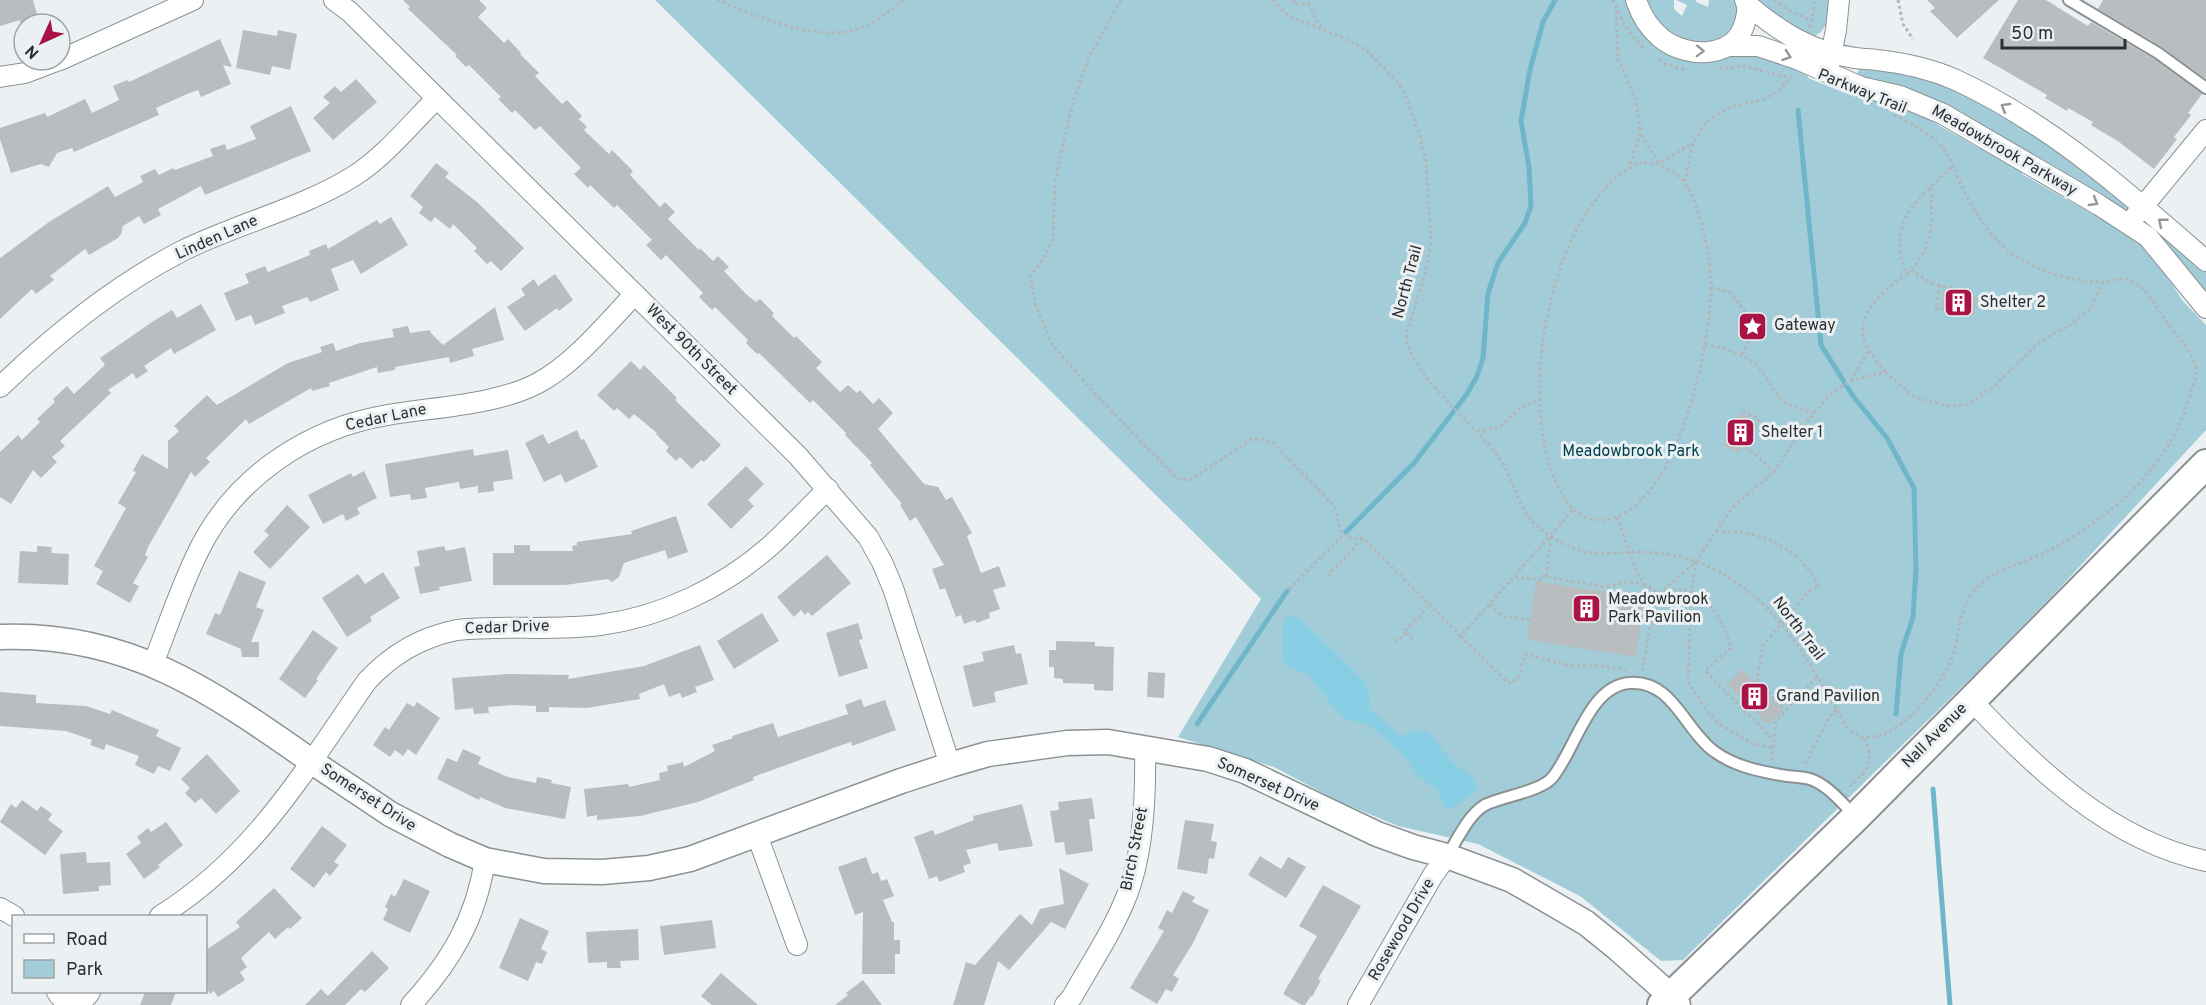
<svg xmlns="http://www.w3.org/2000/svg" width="2206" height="1005" viewBox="0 0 2206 1005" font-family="Overpass,sans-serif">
	<rect width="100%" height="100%" fill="#ebf1f3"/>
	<g fill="#a3ccd9">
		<polygon points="655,0 1625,0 1630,12 1641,29 1723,57 1758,53 1806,70 1808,78 1853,96 1898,106 1919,114 1979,148 1984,147 2021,169 2022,174 2094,215 2102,213 2139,241 2161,266 2182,300 2206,325 2206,430 2056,592 1980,669 1683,960 1661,961 1580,896 1478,844 1398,826 1338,801 1274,767 1178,737 1261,599"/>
		<path d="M 1644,0 L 1674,0 L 1674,9 L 1682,16 L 1687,5 L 1676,0 L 1696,0 L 1696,2 L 1708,7 L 1709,0 L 1735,0 L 1741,21 C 1736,26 1730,35 1724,38 C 1703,50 1669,39 1656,21 C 1651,14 1648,7 1644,0 Z"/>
		<path d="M 1755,0 L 1831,0 C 1829,17 1828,34 1808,38 Z"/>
		<polygon points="1860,67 1939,79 2053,143 2128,204 2128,211 2124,212 1860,78 1857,74"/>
		<polygon points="2159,231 2206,269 2206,295 2155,233"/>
	</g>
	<path fill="#88cfe5" d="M 1289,616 L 1297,617 L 1305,623 L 1366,683 L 1369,691 L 1369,708 L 1400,736 C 1407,734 1415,729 1423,731 C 1435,735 1441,749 1449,758 C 1459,769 1474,773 1478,788 L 1451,809 L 1444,807 L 1437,790 L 1416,774 L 1408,761 L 1401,753 L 1369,725 L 1346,719 L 1336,710 L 1308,674 L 1287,666 L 1282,660 L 1282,635 L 1284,620 Z"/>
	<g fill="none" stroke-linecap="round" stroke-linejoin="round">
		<g stroke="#70b6cb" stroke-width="5">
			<polyline points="1798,110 1821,345 1853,396 1887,438 1914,488 1916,569 1913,617 1901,654 1896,714"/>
			<polyline points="1346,532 1414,463 1467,394 1477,376 1483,358 1488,293 1498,263 1525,223 1531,206 1529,167 1521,121 1530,70 1543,22 1555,0"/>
			<polyline points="1197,724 1287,591"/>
			<polyline points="1933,789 1950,1005"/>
		</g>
	</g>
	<g fill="#b8bec0">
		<polygon points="0,0 33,0 39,21 24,24 21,27 20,20 0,26"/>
		<polygon points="403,0 479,0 487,8 478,17 504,43 508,39 521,53 520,54 539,73 535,76 562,104 567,100 582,116 579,119 587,127 584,130 609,154 612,150 633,171 630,175 660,207 665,202 675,212 668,219 699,250 700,248 713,261 718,256 729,267 724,271 747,295 756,302 760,299 774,313 772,316 794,338 796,336 822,362 816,368 840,392 848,385 857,393 860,390 873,404 879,398 893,413 878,429 924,484 938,487 946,500 952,497 972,533 967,536 981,573 999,566 1006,586 993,590 1000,609 989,613 990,618 977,623 975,620 964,624 961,615 956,617 945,588 940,590 932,569 944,565 916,517 910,521 900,505 902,504 870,465 872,463 845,435 846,433 813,400 810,403 759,353 757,354 746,343 748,340 715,307 712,310 699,297 703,293 666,255 661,260 646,245 652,240 617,205 614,208 590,185 588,188 574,174 581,168 540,126 535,130 515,110 512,113 498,99 501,97 469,65 466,67 455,56 457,55 408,9 410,7"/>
		<polygon points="1927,0 1999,0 1957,38 1930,11 1935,8"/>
		<polygon points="2018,0 2046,0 2088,26 2091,22 2154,59 2202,94 2188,113 2191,115 2174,137 2177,139 2154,169 2119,142 2091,125 2093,122 2068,108 2067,111 2045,98 2047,95 1983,58"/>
		<polygon points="2103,0 2206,0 2206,79 2162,47 2098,9"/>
		<polygon points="243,30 277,36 278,30 297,34 290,70 272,66 270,75 236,68"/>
		<polygon points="220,39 232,67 223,65 231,84 201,97 198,90 187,94 156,108 159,115 74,152 72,148 57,153 49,167 41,164 11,173 0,139 0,128 45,113 47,117 85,99 92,113 119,100 113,86 127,80 129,82"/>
		<polygon points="356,79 377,102 333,140 313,118 330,103 323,97 335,86 341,92"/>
		<polygon points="291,106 311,151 205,195 201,186 158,209 161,215 144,224 139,216 123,226 121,234 118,238 89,255 85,249 50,276 54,280 36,294 32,289 0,319 0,258 49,222 108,186 115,197 143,182 140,176 155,169 159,175 173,168 175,170 213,156 210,149 225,144 227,150 256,139 250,126"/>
		<polygon points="436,163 449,173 445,177 477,202 524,248 501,271 491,261 487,264 474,251 477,248 453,224 450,229 435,217 431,222 419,213 423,207 410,196"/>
		<polygon points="391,217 408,245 361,274 353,260 331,269 339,290 310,302 307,297 282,306 285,313 255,325 251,315 236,321 224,293 249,283 245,274 265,266 268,272 310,255 309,251 326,244 328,249 377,220 380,224"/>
		<polygon points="555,274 573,300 559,311 557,308 525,331 507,307 525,295 521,289 534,279 538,286"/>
		<polygon points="1943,290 1978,298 1974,315 1940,307"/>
		<polygon points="201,304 216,330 174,354 171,348 144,366 148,371 136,379 133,373 108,390 111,393 60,441 65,446 52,457 57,462 41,478 33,470 11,504 0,497 0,452 18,435 22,440 40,422 37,419 55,402 53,399 67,386 74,394 105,365 100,358 155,320 172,310 177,318"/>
		<polygon points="495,307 504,340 472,349 474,356 450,363 449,357 395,367 395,370 378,373 377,367 329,383 330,386 312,391 311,388 249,424 246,419 206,458 210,462 195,477 191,472 148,547 145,555 148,557 133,583 139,586 130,603 96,584 103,571 94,566 126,508 118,503 136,472 133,471 142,454 168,469 168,441 179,431 174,426 207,395 217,405 288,363 322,352 320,347 333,343 336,351 360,343 394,337 392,329 408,326 410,333 430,330 431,333 443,345"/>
		<polygon points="631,361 640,370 644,365 677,398 675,400 721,445 704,462 701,460 692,469 680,457 676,461 666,451 669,447 656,434 657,433 634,414 629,419 617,408 614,411 597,395"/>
		<polygon points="1740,413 1756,421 1739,453 1723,445"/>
		<polygon points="577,430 581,440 584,439 598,467 565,483 561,474 544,482 525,443 543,434 548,444"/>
		<polygon points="473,449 474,456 508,450 513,479 493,482 494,491 478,493 478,486 460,489 459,482 425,488 427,498 411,500 410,494 390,497 385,464"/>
		<polygon points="746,466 764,484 748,500 754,506 731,529 707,504"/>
		<polygon points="364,471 377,498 357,508 360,514 346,521 343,514 323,524 308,495 351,473 353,477"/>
		<polygon points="287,505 310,527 270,569 253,552 269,535 264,531"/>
		<polygon points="676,516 688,552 668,559 665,550 624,563 619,577 612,582 608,579 565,585 493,585 493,553 514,553 514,545 530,545 530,551 573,551 572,546 577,545 577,542 632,534 631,531"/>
		<polygon points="37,546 52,547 51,553 69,554 68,585 18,583 20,551 37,552"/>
		<polygon points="444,546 446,551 465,547 472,581 439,587 440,590 420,594 414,567 420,566 417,551"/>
		<polygon points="827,555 851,583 812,616 808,612 805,615 801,610 794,617 777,597"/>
		<polygon points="239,571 266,582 256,607 264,610 251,642 259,642 259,657 242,657 241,649 206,634 215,613 220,615"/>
		<polygon points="383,572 400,598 370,617 372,621 347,637 322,598 358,574 365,584"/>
		<polygon points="1536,581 1645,598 1636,657 1527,640"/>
		<polygon points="762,613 779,641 734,669 717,641"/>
		<polygon points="858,623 863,639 859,640 868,668 839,677 826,633"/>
		<polygon points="313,630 338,648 316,679 318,680 305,698 279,679"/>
		<polygon points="1056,641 1095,642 1095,646 1114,647 1113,691 1094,690 1094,684 1063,683 1063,679 1054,678 1054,667 1049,667 1049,650 1056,650"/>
		<polygon points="700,645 714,680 695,687 697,692 682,698 680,693 669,697 664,684 639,694 640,699 587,708 549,707 549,712 536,712 536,706 512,705 488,707 489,713 474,714 473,708 455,710 452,678 509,674 569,675 568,679 644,666"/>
		<polygon points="1014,645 1016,654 1021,653 1028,684 994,692 996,702 973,707 963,666 984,661 982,652"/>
		<polygon points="1742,669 1783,710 1768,725 1727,684"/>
		<polygon points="1148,672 1165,673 1164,698 1147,697"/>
		<polygon points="0,692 36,695 36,703 86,706 110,714 112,710 159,730 156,736 181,748 170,771 158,766 154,774 135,765 139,756 106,744 104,750 90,745 92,740 66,731 0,726"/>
		<polygon points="861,699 864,707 885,700 896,730 852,746 851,742 839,746 753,777 754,780 698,802 640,816 597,820 597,815 587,817 584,789 628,784 629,787 660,780 659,773 668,771 667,766 683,762 684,767 715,751 712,745 733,738 732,736 773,723 778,737 848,714 845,705"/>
		<polygon points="417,702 440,718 416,755 408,749 403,756 395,750 390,757 373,745 385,727 389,730 407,703 414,707"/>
		<polygon points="463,749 481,757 478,764 508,777 536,783 537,777 552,780 551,783 571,787 565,819 505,808 480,797 479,800 437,779 447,758 457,762"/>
		<polygon points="207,754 240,791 216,814 201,798 195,803 185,793 190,788 181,779"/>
		<polygon points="1092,798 1095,819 1089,819 1093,851 1066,855 1064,842 1055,843 1050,811 1059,810 1058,802"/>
		<polygon points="22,800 37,811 41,806 52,814 48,820 63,831 45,855 0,822 11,804 16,808"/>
		<polygon points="1022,804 1033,846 999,851 997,843 966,850 971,863 963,866 965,872 939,882 937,876 929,879 914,837 933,830 935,835 974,820 973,816"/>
		<polygon points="1185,820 1214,824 1211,841 1217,842 1214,859 1209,858 1207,874 1177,869"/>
		<polygon points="166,822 183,845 158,865 160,867 144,879 126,854 141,843 137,837 148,828 151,832"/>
		<polygon points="322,826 347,845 334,862 339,865 330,876 326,872 314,888 290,869"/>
		<polygon points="86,852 87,863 110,862 111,885 99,886 99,891 63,894 60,854"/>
		<polygon points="1260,856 1281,869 1288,857 1306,867 1286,898 1248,875"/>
		<polygon points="866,857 872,874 878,872 881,881 887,879 894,896 883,900 892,922 894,922 894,940 900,940 900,954 895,954 895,974 862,974 863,912 855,915 838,867"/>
		<polygon points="1059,868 1089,884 1065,929 1051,922 1009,970 998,961 984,1005 953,1005 966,962 975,965 1020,914 1032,925 1040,909 1064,904"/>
		<polygon points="404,879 430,891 410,933 383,920 388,909 385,907 391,894 395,897"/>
		<polygon points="1323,885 1361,906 1318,979 1321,980 1312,997 1311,996 1305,1005 1302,1005 1283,994 1317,936 1299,926"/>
		<polygon points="274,888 302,918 290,929 288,927 275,939 269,932 241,958 247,967 240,972 245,980 218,997 214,991 210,994 206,987 206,950 240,927 236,922"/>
		<polygon points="1183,891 1195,897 1192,902 1209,910 1192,945 1173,975 1179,979 1172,992 1166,989 1157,1004 1130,988 1164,931 1158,928 1167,910 1172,913"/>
		<polygon points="520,918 549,931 541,949 547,952 542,964 536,962 528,981 499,968"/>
		<polygon points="712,920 716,948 664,955 660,926"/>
		<polygon points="638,929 639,960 620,961 621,968 607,968 607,962 588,963 586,932"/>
		<polygon points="372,951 389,968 365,992 361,989 345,1005 305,1005 321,989 328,996"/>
		<polygon points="721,973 758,1005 712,1005 701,996"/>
		<polygon points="863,980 882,1005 835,1005 848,995 846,993"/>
		<polygon points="145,992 176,992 171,1005 140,1005"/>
	</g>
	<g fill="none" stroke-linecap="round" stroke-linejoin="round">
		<defs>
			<g id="service">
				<polyline points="2069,0 2158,53 2206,88"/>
				<path d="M 1447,856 C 1458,839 1468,815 1485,805 C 1501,797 1541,791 1552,778 C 1575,751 1589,685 1630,683 C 1673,680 1685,731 1715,752 C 1736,767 1762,772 1787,776 C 1795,777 1803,777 1810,779 C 1828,785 1842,803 1855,816"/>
			</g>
			<g id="minor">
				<polyline points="334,0 350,12 798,456 868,537 882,562 893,588 950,765"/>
				<path d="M 1636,0 C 1641,15 1649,28 1661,38 C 1688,60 1739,59 1746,18 C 1748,11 1748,6 1745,0"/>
				<path d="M 1747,4 C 1779,32 1812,52 1855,58 C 1862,59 1870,59 1877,60 C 1905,63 1931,69 1956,80 C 2049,123 2130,194 2206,261"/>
				<polyline points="1730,46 1758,46 1797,59 1861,87 1900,96 1943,114 2099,205 2148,237 2206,308"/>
				<polyline points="60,60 193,0"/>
				<polyline points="1829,65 1836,30 1839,0"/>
				<polyline points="0,77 25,73 59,60"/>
				<polyline points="2136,215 2206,130"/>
				<path d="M 0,387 C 55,334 114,286 182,251 C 238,223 301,209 354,176 C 385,156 411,124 437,98"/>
				<path d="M 153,664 C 168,626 181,586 199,550 C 235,477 308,428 388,415 C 434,407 497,405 538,383 C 574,364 606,324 635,294"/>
				<path d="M 1971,700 C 2037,769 2109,840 2206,861"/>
				<polyline points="757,835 797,945"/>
				<polyline points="0,908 14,916"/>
				<path d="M 160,916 C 255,857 304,771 367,681 C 392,654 421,637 457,630 C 505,625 553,631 600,625 C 661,617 722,588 769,547 C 789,529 808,508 828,489"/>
				<path d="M 57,992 C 63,1005 83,1005 90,992"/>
				<path d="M 411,1005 C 451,961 476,919 485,860"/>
				<path d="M 1065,1005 L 1072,997 C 1091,963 1113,931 1127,895 C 1144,851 1146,795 1145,748"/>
				<polyline points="1358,1005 1433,875 1447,856"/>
			</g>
			<path id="tertiary" d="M 0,637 C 128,632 211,691 311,761 C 337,779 364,796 390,814 L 450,845 L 485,860 L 517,866 L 544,871 L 602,872 L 649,868 L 690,859 L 901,781 L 950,765 L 988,754 L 1067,743 L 1108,742 L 1208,759 L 1245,771 L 1377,834 L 1413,847 L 1447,856 L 1512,880 L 1586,923 L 1617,948 L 1671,996 L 1678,1005"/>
			<polyline id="secondary" points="1662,1005 1856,817 2206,464"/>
		</defs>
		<use href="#service" stroke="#8b9193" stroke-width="14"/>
		<use href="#minor" stroke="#8b9193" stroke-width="22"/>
		<use href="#tertiary" stroke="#8b9193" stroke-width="27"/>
		<use href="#secondary" stroke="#8b9193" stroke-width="32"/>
		<g stroke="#b2b6b8" stroke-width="3" stroke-dasharray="3 3" stroke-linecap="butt">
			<path d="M 717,0 C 756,16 818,44 860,28 C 876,23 891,10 903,0"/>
			<polyline points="1121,0 1088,59 1079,85 1069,117 1055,183 1053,238 1045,257 1030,276 1036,307 1052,344 1094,393 1178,479 1190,480 1254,438 1272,442 1335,507 1340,530 1344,534"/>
			<path d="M 1273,0 L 1290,17 L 1340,36 L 1365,49 L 1396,80 L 1406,97 L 1420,136 L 1426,162 L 1431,243 L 1425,274 L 1406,335 C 1408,373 1475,424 1498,456 C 1512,476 1518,507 1534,523 C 1546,535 1565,546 1581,551 C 1597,555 1615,553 1631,552 C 1666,551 1700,559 1730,578 C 1786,614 1814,670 1846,726 C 1879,766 1937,692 1950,663 C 1961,639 1956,611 1975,590 C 1995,567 2027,563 2052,549 C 2112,516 2170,466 2189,398 C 2191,389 2197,378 2196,370 C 2193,351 2180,339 2169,325 C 2157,309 2147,285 2126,279 C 2119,278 2109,282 2102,282 C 2075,282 2041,272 2018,258 C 1993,243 1974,212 1962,186 C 1955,173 1952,159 1942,147 C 1930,133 1910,123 1894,115"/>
			<polyline points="1293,0 1294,4 1308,4 1322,29"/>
			<polyline points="1613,0 1625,26 1644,49"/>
			<polyline points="1774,0 1788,10 1813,21"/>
			<polyline points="1898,0 1903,24 1913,39"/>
			<polyline points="1616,11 1618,59 1635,98 1640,128 1640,134 1629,168"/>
			<polyline points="1810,28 1815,0"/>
			<polyline points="1659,60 1665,64 1686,70"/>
			<polyline points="1719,69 1743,66 1792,78"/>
			<polyline points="1641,135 1659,163 1693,143"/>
			<path d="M 1644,162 C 1680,165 1693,190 1701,222 C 1707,243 1711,267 1711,289 C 1710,347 1677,510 1605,520 C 1586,522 1571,510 1562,494 C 1518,417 1543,263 1598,197 C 1610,182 1624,167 1644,162 Z"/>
			<polyline points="1685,182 1693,143 1706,122 1730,107 1764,99 1779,90 1789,78"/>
			<polyline points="1911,270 1931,283 1967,292"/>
			<path d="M 1907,274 C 1936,245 1931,224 1931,187"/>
			<polyline points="1940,285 1935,308 1954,312"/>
			<polyline points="1711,287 1731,293 1753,322"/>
			<circle cx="1754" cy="326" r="4.5"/>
			<path d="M 1705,344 C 1729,350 1751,354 1765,376 C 1772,385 1775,395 1784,402 C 1793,408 1805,409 1815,413"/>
			<polyline points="1742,354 1753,330"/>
			<polyline points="1885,372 1913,396 1932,402 1951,406 1969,404 1992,388 2041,341 2070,325 2090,309 2103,282"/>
			<polyline points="1851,380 1869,350"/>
			<polyline points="1743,411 1759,419 1746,446 1774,472"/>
			<polyline points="1477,431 1500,427 1521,407 1540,400"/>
			<polyline points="1617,517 1637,573 1646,586 1660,594 1652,615 1642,672"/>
			<path d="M 1716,532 C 1760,529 1799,547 1819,586 L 1810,590 L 1763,645 L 1757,681 L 1785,710"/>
			<polyline points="1696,562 1691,593 1688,682 1705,708 1720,725 1753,744 1773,748"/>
			<polyline points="1331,576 1329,574 1363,538"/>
			<polyline points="1546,576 1551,538"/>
			<polyline points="1515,577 1542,580 1543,576 1604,587 1631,582 1644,585"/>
			<polyline points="1289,589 1344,534 1348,538 1363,538 1461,636 1574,509"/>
			<path d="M 1661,593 C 1666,592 1671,590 1675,589 C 1706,589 1725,622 1731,648 L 1705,671 L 1774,740"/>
			<path d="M 1660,594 L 1696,561 L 1733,507 L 1774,472 L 1806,423 L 1829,396 L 1850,381 L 1885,372 C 1878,363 1871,355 1866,345 C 1852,315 1886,288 1907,274 C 1885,221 1917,200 1953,166"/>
			<polyline points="1490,604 1502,616 1530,620"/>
			<polyline points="1461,636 1507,682 1512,683 1519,676 1525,654 1565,665 1602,666 1626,670"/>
			<polyline points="1395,639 1397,641 1407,632"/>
			<polyline points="1413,639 1405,631 1430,605"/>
			<polyline points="1772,760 1776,721 1817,677"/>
			<polyline points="1805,764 1827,721 1836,709"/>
			<path d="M 1849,787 C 1867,771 1876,762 1864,738"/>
		</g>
		<use href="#service" stroke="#fff" stroke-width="10"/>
		<use href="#minor" stroke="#fff" stroke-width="20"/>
		<use href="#tertiary" stroke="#fff" stroke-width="24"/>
		<use href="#secondary" stroke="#fff" stroke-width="28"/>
	</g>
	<defs><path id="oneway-chevron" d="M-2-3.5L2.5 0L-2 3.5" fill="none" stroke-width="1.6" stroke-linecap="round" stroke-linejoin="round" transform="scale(1.5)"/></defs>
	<g stroke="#969697">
		<use href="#oneway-chevron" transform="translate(1700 51) rotate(2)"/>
		<use href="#oneway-chevron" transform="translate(1787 56) rotate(19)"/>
		<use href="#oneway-chevron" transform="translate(2005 107) rotate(-149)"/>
		<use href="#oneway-chevron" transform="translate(2094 202) rotate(30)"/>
		<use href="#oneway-chevron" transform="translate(2162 222) rotate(-141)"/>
	</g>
	<defs>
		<symbol id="building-square" viewBox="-11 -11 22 22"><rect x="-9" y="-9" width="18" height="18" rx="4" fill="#a91346" stroke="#ebf1f3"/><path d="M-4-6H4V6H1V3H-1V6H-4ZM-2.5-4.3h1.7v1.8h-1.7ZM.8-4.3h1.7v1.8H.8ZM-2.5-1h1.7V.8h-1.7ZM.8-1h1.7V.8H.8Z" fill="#fff"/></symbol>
		<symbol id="sight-square" viewBox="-11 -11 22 22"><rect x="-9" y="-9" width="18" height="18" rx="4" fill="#a91346" stroke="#ebf1f3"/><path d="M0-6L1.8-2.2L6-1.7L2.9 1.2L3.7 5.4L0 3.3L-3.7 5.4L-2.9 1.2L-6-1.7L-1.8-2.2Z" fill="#fff"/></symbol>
	</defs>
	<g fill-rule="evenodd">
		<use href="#building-square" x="1942" y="286" width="33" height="33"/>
		<use href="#sight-square" x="1736" y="310" width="33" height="33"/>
		<use href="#building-square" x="1724" y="416" width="33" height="33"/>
		<use href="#building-square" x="1570" y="592" width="33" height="33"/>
		<use href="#building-square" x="1738" y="680" width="33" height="33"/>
	</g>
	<g text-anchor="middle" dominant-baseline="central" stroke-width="6" stroke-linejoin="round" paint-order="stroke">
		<g font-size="16" fill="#2c2e2f" stroke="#ebf1f3">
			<text transform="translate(1862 92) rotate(22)">Parkway Trail</text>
			<text transform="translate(2004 151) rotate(30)">Meadowbrook Parkway</text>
			<text transform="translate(217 238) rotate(-24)">Linden Lane</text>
			<text transform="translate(1408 282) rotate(-75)">North Trail</text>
			<text transform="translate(691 350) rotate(45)">West 90th Street</text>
			<text transform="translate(386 418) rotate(-12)">Cedar Lane</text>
			<text transform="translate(507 628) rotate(-2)">Cedar Drive</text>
			<text transform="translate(1798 629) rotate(53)">North Trail</text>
			<text transform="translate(1935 736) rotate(-45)">Nall Avenue</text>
			<text transform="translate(1268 785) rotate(24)">Somerset Drive</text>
			<text transform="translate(368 798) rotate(33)">Somerset Drive</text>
			<text transform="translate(1135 849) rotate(-79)">Birch Street</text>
			<text transform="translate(1402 930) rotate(-60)">Rosewood Drive</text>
		</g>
		<g font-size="16" fill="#2c2e2f" stroke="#ebf1f3" text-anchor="start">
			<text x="1980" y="303">Shelter 2</text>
			<text x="1774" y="326">Gateway</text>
			<text x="1761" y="433">Shelter 1</text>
			<text x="1608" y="600">Meadowbrook<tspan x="1608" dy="18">Park Pavilion</tspan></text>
			<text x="1776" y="697">Grand Pavilion</text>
		</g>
		<g font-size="16" fill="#004150" stroke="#ebf1f3">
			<text x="1631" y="452">Meadowbrook Park</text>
		</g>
	</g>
	<rect x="12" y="915" width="195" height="78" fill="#ebf1f3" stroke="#9fa3a5" stroke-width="1.5"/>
	<rect x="24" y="934" width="30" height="9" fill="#ffffff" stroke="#9fa3a5" stroke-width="1.5"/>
	<text x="66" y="945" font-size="18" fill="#2c2e2f">Road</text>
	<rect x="24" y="960" width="30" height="18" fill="#a3ccd9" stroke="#9fa3a5" stroke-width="1.5"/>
	<text x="66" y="975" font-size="18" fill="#2c2e2f">Park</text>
	<g transform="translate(42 42) rotate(225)"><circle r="28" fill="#ebf1f3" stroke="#9fa3a5" stroke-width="1.5"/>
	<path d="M0-4.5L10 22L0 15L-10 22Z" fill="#a91346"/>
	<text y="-9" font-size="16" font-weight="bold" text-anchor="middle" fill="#2c2e2f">N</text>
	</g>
	<path d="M2002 39v9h123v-9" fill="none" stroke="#2c2e2f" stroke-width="3"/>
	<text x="2011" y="39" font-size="18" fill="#2c2e2f" stroke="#ebf1f3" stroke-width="4.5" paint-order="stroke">50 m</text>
</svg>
